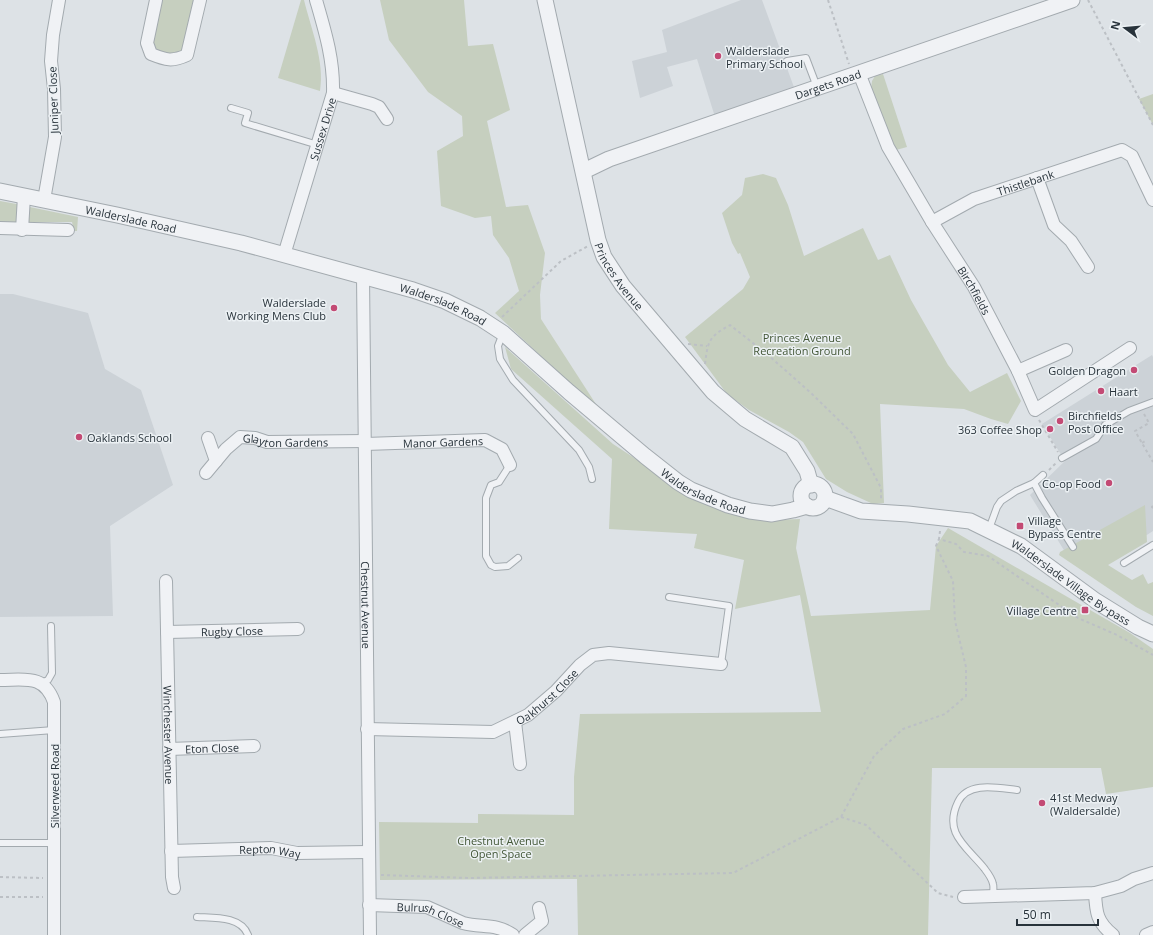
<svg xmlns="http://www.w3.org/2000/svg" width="1153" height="935" viewBox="0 0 1153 935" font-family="'Open Sans',sans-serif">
	<rect width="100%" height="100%" fill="#dde2e6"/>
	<g fill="#ccd2d7">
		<polygon points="741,0 762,0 795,90 715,117 697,59 667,67 673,86 640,98 632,61 667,52 662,30"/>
		<polygon points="0,294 13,294 88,313 105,369 141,390 173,485 110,526 113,616 0,617"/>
		<polygon points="1152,355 1153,357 1153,531 1111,558 1070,560 1030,495 1065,461 1042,424"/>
	</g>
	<g fill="#c6cfbf">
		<polygon points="161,0 193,0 194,3 182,53 178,56 156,52 151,43"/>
		<path d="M 301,0 L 304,0 C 311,29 325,61 320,91 L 278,78 Z"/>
		<polygon points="380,0 464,0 468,46 493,44 510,110 487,121 506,207 528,205 545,253 540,295 541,319 601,412 495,313 519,291 509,258 493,235 491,216 475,218 441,206 437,151 463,136 462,116 428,92 389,40"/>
		<polygon points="883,74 907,147 896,150 875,100 871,88 872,81 875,76"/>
		<polygon points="1153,94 1153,125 1139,99"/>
		<polygon points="763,174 776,178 788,205 804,256 863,228 878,260 890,255 911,300 948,365 970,392 1007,373 1021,401 1008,424 991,419 964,409 880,404 884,503 873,504 847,492 826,479 803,442 789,432 749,410 727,394 685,337 743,289 750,277 740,253 738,254 732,243 722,213 742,195 745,178"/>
		<polygon points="0,201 22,205 18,222 0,222"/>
		<polygon points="25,206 78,217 77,231 74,231 72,222 28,222"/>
		<polygon points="505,347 613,444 703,503 752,517 773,520 800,519 796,548 811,616 930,610 936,546 948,528 1130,633 1153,649 1153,787 1106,794 1101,768 932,768 928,935 578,935 577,879 380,880 379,822 478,823 478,814 574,815 574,777 580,714 821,712 800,595 735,609 744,560 694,548 697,534 609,529 612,459 511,369"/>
		<polygon points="1145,505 1147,542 1108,565 1132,580 1143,574 1148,584 1153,582 1153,616 1136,607 1059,555 1060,552"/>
	</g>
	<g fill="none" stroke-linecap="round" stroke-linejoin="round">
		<defs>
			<g id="service">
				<polyline points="787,61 806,58 817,87"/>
				<polyline points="231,108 248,113 245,123 318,145"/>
				<polyline points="503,333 498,346 500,359 513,380 579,450 589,467 592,479"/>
				<polyline points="1062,458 1096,439 1105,425 1129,411 1153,402"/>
				<polyline points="510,465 499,482 491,485 486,498 486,556 491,565 495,567 508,566 518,558"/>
				<polyline points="1034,483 1042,498 1073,547"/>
				<polyline points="989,529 997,507 1001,501 1016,491 1034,483 1043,475"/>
				<polyline points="1124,563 1153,545"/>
				<polyline points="669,597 729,606 721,664"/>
				<polyline points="41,683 48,680 52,673 51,626"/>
				<polyline points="0,734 54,730"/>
				<polyline points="0,843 54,843"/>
				<path d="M 993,896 C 993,892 994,887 993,884 C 992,878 987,872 984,868 C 966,846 943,833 958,802 C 968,781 998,788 1017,790"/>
				<path d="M 197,917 C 214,918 241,916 248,935"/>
			</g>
			<g id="minor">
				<path d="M 156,0 L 147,43 L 151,54 C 166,60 172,62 187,55 L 200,0"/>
				<path id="s1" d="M 859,73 L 888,147 L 932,222 L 974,287 L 1018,371 L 1035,410 L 1130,348"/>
				<polyline points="333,93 372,104 379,107 387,119"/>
				<polyline points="1037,178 1054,225 1071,241 1088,267"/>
				<polyline points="44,200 55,137 54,89 51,61 53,35 59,0"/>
				<path id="s2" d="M 932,222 L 974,199 L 1122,150 L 1132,156 L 1153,200"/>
				<polyline points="0,228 68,230"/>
				<polyline points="22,230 24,196"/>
				<path id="s3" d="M 284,255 L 333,93 C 334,60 325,31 316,0"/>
				<path id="s4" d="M 363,276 L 370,935"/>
				<polyline points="1018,371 1066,350"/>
				<path id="s5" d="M 365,444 L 485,440 L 502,449 L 510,465"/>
				<path id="s6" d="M 216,461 L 226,449 L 240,437 L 255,438 L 267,442 L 365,441"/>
				<polyline points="206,473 216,461 208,438"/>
				<path id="s7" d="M 166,581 L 172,877 L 174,888"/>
				<path id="s8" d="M 167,632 L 298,629"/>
				<path d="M 0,680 C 25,680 44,674 54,702 L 54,935"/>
				<polyline points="515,722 520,764"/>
				<path id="s9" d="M 367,729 L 493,732 L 528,715 L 556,691 L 580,665 L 593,655 L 609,653 L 721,664"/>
				<path id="s10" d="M 169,749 L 254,746"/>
				<path id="s11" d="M 171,851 L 271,848 L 297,853 L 368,852"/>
				<path d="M 1095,893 C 1096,913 1097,922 1113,935"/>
				<polyline points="964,897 1095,893 1121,886 1134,879 1153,873"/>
				<path id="s12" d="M 369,905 L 427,907 L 463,923 C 481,928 496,923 513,935"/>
				<polyline points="525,935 542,921 539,908"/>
				<polyline points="1146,935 1153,932"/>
			</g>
			<g id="tertiary">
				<path id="s13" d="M 545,0 L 598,240 L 604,257 L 623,286 L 713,392 L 745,419 L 792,447 L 807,471 L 811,485"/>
				<path id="s14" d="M 584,171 L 609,159 L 1072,0"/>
				<path id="s15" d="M 0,191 L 117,215 L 241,243 L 413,290 L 445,301 L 480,318 L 503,333 L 569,392 L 645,456 L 678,482 L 691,490 L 728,505 L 750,511 L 772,514 L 793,510 L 807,506"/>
				<circle cx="813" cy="496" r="12"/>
				<path id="s16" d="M 825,498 L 861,511 L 908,514 L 970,521 L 1021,546 L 1096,601 L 1138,627 L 1153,634"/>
			</g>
		</defs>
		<use href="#service" stroke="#a3aaaf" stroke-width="8"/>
		<use href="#minor" stroke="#a3aaaf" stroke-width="14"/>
		<use href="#tertiary" stroke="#a3aaaf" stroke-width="17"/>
		<g stroke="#bcc0c5" stroke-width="2" stroke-dasharray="3 3" stroke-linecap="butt">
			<polyline points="828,0 849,64"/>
			<polyline points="1088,0 1153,125"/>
			<polyline points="502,317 561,261 588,246"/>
			<polyline points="688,344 707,346"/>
			<path d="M 705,364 C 708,340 709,337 730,325 L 767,354 L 812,394 L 853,434 L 881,488 L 881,500"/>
			<polyline points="1144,414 1149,423 1135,431 1153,462"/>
			<polyline points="1039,420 1058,452"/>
			<polyline points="1142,443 1147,440"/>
			<polyline points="1049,470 1056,463"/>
			<polyline points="1153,506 1152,507 1153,508"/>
			<polyline points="940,531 939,539 956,544 964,552 988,556 1078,618 1117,635 1153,655"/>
			<polyline points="841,817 866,825 938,893 953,897"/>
			<polyline points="381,875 469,878 733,873 841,817 874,756 903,729 945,714 966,696 966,667 955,621 953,581 936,546 939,539"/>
			<polyline points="0,877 43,878"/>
			<polyline points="0,897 43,897"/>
		</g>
		<use href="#service" stroke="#f0f2f5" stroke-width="6"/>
		<use href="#minor" stroke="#f0f2f5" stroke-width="12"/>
		<use href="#tertiary" stroke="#f0f2f5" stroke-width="15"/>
	</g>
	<g fill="#c34a74" stroke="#ecf1f4" stroke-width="1.5">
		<circle cx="718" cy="56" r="4"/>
		<circle cx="334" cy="308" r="4"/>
		<circle cx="1134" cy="370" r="4"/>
		<circle cx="1101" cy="391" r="4"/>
		<circle cx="1060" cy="421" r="4"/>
		<circle cx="1050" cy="429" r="4"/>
		<circle cx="79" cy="437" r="4"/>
		<circle cx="1109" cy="483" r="4"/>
		<rect x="1016" y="522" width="8" height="8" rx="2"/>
		<rect x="1081" y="606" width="8" height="8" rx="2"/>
		<circle cx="1042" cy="803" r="4"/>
	</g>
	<g text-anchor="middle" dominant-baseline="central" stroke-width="3" stroke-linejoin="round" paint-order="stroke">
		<g font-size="11" fill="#28333b" stroke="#ecf1f4" text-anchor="start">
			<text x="726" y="50">Walderslade<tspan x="726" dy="13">Primary School</tspan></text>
			<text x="326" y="302" text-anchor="end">Walderslade<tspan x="326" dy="13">Working Mens Club</tspan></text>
			<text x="1126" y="370" text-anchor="end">Golden Dragon</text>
			<text x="1109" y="391">Haart</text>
			<text x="1068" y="415">Birchfields<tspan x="1068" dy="13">Post Office</tspan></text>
			<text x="1042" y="429" text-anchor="end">363 Coffee Shop</text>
			<text x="87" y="437">Oaklands School</text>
			<text x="1101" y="483" text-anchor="end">Co-op Food</text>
			<text x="1028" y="520">Village<tspan x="1028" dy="13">Bypass Centre</tspan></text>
			<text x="1077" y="610" text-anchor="end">Village Centre</text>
			<text x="1050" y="797">41st Medway<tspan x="1050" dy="13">(Waldersalde)</tspan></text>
		</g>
		<g font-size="11" fill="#28333b" stroke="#ecf1f4">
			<text stroke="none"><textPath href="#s14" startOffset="259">Dargets Road</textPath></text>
			<text transform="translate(53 100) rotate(-92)">Juniper Close</text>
			<text stroke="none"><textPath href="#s3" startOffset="132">Sussex Drive</textPath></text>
			<text stroke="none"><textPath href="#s2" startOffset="102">Thistlebank</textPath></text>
			<text stroke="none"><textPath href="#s15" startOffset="134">Walderslade Road</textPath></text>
			<text stroke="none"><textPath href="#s13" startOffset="288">Princes Avenue</textPath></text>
			<text stroke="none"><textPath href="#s1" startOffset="247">Birchfields</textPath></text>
			<text stroke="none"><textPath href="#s15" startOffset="458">Walderslade Road</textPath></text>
			<text stroke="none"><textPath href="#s6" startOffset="80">Glayton Gardens</textPath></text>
			<text stroke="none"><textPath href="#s5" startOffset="78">Manor Gardens</textPath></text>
			<text stroke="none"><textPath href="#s15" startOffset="782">Walderslade Road</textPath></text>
			<text stroke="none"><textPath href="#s16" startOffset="266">Walderslade Village By-pass</textPath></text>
			<text stroke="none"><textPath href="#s4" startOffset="329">Chestnut Avenue</textPath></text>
			<text stroke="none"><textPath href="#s8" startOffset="65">Rugby Close</textPath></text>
			<text stroke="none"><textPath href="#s9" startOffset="191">Oakhurst Close</textPath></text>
			<text stroke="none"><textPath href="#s7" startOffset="154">Winchester Avenue</textPath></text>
			<text stroke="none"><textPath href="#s10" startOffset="43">Eton Close</textPath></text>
			<text transform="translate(54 786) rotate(-90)">Silverweed Road</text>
			<text stroke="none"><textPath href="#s11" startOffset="99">Repton Way</textPath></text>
			<text stroke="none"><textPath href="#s12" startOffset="63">Bulrush Close</textPath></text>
		</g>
		<g font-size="11" fill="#425636" stroke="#ecf1f4">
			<text x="802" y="337">Princes Avenue<tspan x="802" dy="13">Recreation Ground</tspan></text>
			<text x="501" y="840">Chestnut Avenue<tspan x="501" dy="13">Open Space</tspan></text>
		</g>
	</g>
	<g transform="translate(1125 28) rotate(286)" stroke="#ecf1f4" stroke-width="3" paint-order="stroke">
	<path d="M0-3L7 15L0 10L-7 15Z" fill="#28333b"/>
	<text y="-6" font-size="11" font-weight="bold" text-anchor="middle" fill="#28333b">N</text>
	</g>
	<path d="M1017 919v6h81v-6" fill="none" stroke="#28333b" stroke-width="2"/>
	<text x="1023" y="919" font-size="12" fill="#28333b" stroke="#ecf1f4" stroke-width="3" paint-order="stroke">50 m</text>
</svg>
